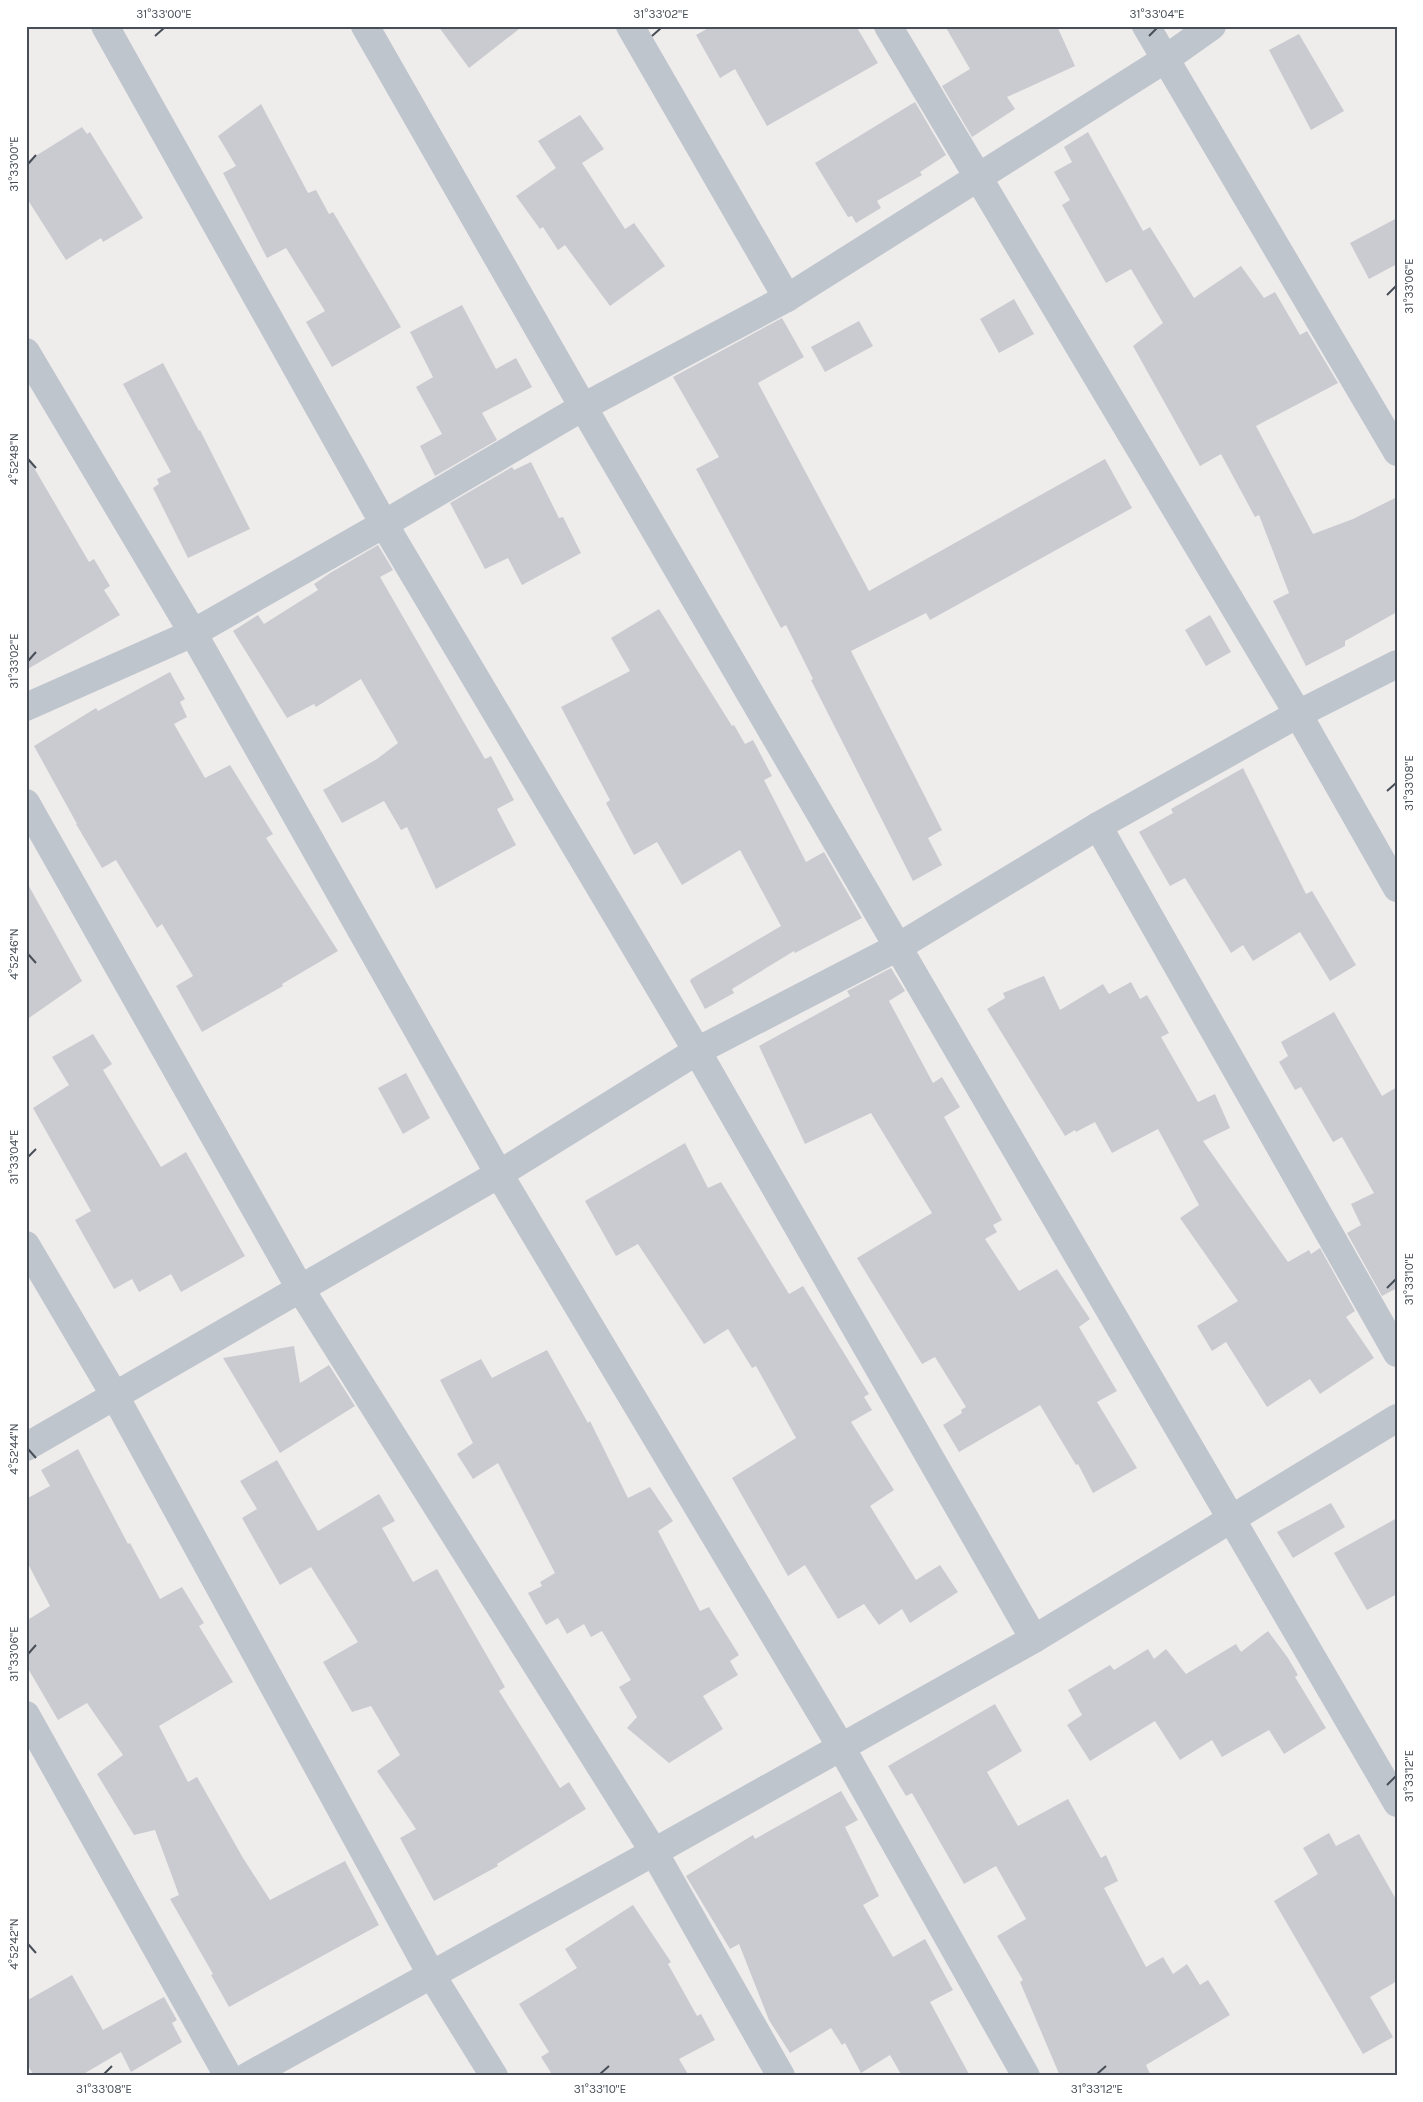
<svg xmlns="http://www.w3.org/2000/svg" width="1423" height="2102" viewBox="0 0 1423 2102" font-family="Karla,sans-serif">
	<rect width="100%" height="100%" fill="#efecec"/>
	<g fill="#cacbd0">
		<polygon points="438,26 523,26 469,68"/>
		<polygon points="712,26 856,26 878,63 767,126 735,69 720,78 696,35"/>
		<polygon points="945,26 1057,26 1075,66 1007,97 1015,109 972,137 942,86 970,69"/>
		<polygon points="1299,34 1344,111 1311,130 1269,50"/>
		<polygon points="915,102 946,155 920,172 922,175 877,201 881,208 856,223 852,216 848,217 815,163"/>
		<polygon points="261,104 308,193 316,190 329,214 333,212 401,327 332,367 306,322 325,311 286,248 267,258 223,173 236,166 218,136"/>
		<polygon points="580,115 604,149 582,163 625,229 634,223 665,266 610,306 565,245 558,250 543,227 540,229 516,196 556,168 538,141"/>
		<polygon points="82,127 87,134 90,132 143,218 103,242 101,238 66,260 26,197 26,162"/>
		<polygon points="1088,132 1143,231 1150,227 1194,298 1241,266 1264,298 1275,292 1300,335 1307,331 1338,383 1256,426 1313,534 1353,519 1397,497 1397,612 1345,641 1345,646 1306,666 1273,601 1289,593 1259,515 1255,517 1221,454 1200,466 1133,346 1163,323 1131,269 1106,283 1062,205 1070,200 1054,172 1072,162 1064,147"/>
		<polygon points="1397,218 1397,264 1369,279 1350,243"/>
		<polygon points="1014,299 1034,334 999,353 980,319"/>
		<polygon points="462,305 496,369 516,358 532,387 482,413 497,440 435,476 420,446 442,434 416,387 433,377 410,332"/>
		<polygon points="782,318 804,357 758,383 869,591 1105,459 1132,508 930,620 926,613 851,651 942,830 928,838 942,865 913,881 811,680 813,679 786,625 781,628 696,469 719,457 673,377"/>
		<polygon points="859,321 873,346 825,372 811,347"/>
		<polygon points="163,363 199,431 200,430 250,529 188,558 153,488 159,484 157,479 171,472 123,384"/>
		<polygon points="26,454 89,562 94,559 110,586 104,590 120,615 26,670"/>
		<polygon points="531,462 559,518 563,517 581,553 522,585 508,558 485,569 450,503 512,467 514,470"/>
		<polygon points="378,545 393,570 380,577 485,759 491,756 514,800 497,809 516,845 436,889 407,827 401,830 384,801 342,823 323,790 377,759 398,743 362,681 361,679 316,707 314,704 287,718 233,631 258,615 264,624 318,590 314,584 330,573"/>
		<polygon points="659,609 732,726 734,725 745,744 753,740 772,776 764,780 806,862 824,852 862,918 795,953 794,951 732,989 734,993 705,1009 690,981 691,979 781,926 740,850 682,885 657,842 634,855 606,803 610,800 561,707 630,671 611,638"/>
		<polygon points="1210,615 1231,652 1206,666 1185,630"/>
		<polygon points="170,672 185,699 180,702 187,717 174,724 205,778 230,765 273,834 266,838 338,951 282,984 283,986 202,1032 176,986 193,976 162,924 157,928 116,860 102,868 76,824 77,824 34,746 96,708 98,711"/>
		<polygon points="1243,768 1306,894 1312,891 1356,965 1330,981 1300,932 1253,961 1243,945 1231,953 1185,878 1170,886 1139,832 1173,813 1171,809"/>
		<polygon points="26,881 82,981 26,1020"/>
		<polygon points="891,968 905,991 889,1001 933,1083 942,1077 960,1107 944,1117 1002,1220 993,1225 997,1232 985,1239 1019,1291 1057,1269 1090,1319 1079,1327 1117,1391 1097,1402 1137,1468 1093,1493 1078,1464 1076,1465 1040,1405 959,1452 943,1425 962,1413 961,1410 966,1407 935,1357 922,1364 857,1258 932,1213 871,1113 805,1144 759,1046 850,996 847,991"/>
		<polygon points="1044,976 1060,1010 1103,984 1109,994 1131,982 1140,999 1147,995 1169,1033 1161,1037 1198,1102 1215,1094 1230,1128 1203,1141 1288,1262 1309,1250 1311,1254 1320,1248 1355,1311 1346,1317 1374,1358 1320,1394 1310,1379 1267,1407 1226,1342 1212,1351 1197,1326 1238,1301 1180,1218 1199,1205 1158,1129 1112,1153 1095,1122 1076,1132 1075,1130 1065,1136 987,1009 1005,998 1003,993"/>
		<polygon points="1334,1012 1382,1096 1397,1087 1397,1288 1382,1296 1347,1233 1361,1225 1351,1204 1374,1193 1342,1137 1333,1142 1301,1087 1295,1090 1279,1062 1288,1056 1281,1042"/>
		<polygon points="93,1034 112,1064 103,1070 161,1167 186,1152 245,1256 181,1292 171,1274 139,1292 132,1279 114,1289 75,1220 91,1211 33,1108 69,1085 52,1057"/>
		<polygon points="406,1073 430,1118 403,1134 378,1088"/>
		<polygon points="685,1143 708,1188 721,1182 789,1294 803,1286 869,1394 864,1397 872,1410 851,1422 894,1490 870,1506 916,1580 940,1565 958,1592 910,1623 902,1609 879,1625 864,1604 838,1619 805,1565 788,1576 732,1478 796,1438 756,1366 752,1368 728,1329 704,1344 638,1244 616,1256 585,1201"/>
		<polygon points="294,1346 300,1383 329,1365 355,1406 280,1453 223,1358"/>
		<polygon points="547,1350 588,1423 590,1421 628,1498 650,1487 673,1521 658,1531 700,1611 709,1607 739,1655 730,1661 738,1675 703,1696 723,1729 669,1763 627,1728 637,1717 619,1687 631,1680 602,1631 591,1637 584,1624 567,1634 558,1618 546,1625 528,1593 542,1586 540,1582 555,1573 498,1463 473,1479 457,1454 473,1443 440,1380 481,1359 492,1378"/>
		<polygon points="78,1449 128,1544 130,1543 160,1599 182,1587 204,1623 199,1626 233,1682 159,1726 188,1782 197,1777 243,1858 270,1900 345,1861 379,1925 229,2007 211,1975 213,1974 170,1899 179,1895 155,1830 134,1835 97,1774 123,1755 87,1703 58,1720 26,1665 26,1621 50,1606 26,1560 26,1499 50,1486 41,1470"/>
		<polygon points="277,1460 318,1531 379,1494 395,1521 382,1528 413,1582 437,1569 505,1687 499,1691 560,1788 569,1782 586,1809 497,1864 498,1866 434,1901 400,1838 416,1829 377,1771 400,1755 371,1706 352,1712 323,1662 358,1642 311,1567 280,1585 242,1518 257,1509 240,1481"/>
		<polygon points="1331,1503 1345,1527 1293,1558 1277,1532"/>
		<polygon points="1397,1518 1397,1594 1367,1610 1334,1553"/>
		<polygon points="1268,1631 1288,1658 1298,1675 1295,1677 1326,1728 1284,1754 1269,1730 1222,1757 1212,1740 1180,1760 1155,1721 1090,1761 1067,1725 1082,1715 1068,1690 1110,1665 1114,1670 1148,1649 1154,1659 1166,1649 1186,1674 1236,1644 1241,1652"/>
		<polygon points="995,1704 1022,1751 987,1772 1018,1826 1068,1799 1101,1858 1106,1855 1118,1881 1104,1888 1146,1967 1163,1957 1173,1974 1187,1964 1200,1985 1208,1980 1230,2015 1146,2065 1151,2076 1060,2076 1020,1982 1023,1980 997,1936 1026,1919 996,1866 964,1884 912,1793 906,1796 888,1766"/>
		<polygon points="841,1791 858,1820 845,1827 879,1896 863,1905 893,1957 925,1939 953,1990 930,2002 970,2076 902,2076 890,2055 861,2073 845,2043 842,2045 831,2028 790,2053 769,2020 739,1944 730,1949 686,1876 753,1835 755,1839"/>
		<polygon points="1329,1833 1336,1846 1359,1834 1397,1901 1397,1981 1370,1997 1393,2037 1363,2054 1274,1901 1318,1874 1303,1848"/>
		<polygon points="633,1905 671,1962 668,1964 697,2016 701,2014 715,2040 679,2059 689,2076 553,2076 541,2057 549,2052 519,2004 577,1968 565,1949"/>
		<polygon points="72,1975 103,2030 164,1997 177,2020 172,2023 182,2042 131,2072 121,2052 80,2076 34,2076 26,2062 26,2001"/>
	</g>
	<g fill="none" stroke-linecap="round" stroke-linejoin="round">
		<g stroke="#bfc5cd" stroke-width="28">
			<polyline points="105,26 384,524 697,1051 1034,1639"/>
			<polyline points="365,26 583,407 1397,1803"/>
			<polyline points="630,26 787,298"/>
			<polyline points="888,26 1298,714 1397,888"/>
			<polyline points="1146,26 1397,452"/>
			<polyline points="26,352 193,633 499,1174 841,1747 1026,2076"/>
			<polyline points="26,707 193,633 384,524 583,407 787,298 1164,60 1212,26"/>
			<polyline points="26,803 301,1290 654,1852 781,2076"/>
			<polyline points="1098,826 1397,1353"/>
			<polyline points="26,1245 115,1396 431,1974 494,2076"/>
			<polyline points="26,1447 499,1174 697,1051 898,947 1098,826 1298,714 1397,664"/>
			<polyline points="26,1715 228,2076"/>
			<polyline points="248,2076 654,1852 1034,1639 1397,1418"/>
		</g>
	</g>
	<path fill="none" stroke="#474e57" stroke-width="2" d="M 155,36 L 164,28M 652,36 L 661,28M 1149,36 L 1157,28M 28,164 L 36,155M 1387,295 L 1396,286M 28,459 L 36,468M 28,661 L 36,652M 1387,791 L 1396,783M 28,954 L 36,963M 28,1157 L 36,1149M 1387,1288 L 1396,1279M 28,1449 L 36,1458M 28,1654 L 36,1645M 1387,1785 L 1396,1776M 28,1944 L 36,1953M 104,2074 L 112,2066M 600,2074 L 609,2066M 1097,2074 L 1106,2066"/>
	<rect width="1423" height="2102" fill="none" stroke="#ffffff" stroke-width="55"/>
	<rect x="28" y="28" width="1368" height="2046" fill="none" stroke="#474e57" stroke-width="2"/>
	<g font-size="12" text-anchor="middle" fill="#474e57">
		<text x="164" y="18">31°33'00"E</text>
		<text x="661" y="18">31°33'02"E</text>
		<text x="1157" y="18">31°33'04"E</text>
		<text transform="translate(14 164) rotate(-90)" y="4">31°33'00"E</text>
		<text transform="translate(1409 286) rotate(-90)" y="4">31°33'06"E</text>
		<text transform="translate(14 459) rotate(-90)" y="4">4°52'48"N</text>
		<text transform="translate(14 661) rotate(-90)" y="4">31°33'02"E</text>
		<text transform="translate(1409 783) rotate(-90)" y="4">31°33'08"E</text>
		<text transform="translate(14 954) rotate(-90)" y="4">4°52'46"N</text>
		<text transform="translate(14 1157) rotate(-90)" y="4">31°33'04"E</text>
		<text transform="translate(1409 1279) rotate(-90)" y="4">31°33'10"E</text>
		<text transform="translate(14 1449) rotate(-90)" y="4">4°52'44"N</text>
		<text transform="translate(14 1654) rotate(-90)" y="4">31°33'06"E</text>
		<text transform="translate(1409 1776) rotate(-90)" y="4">31°33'12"E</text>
		<text transform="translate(14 1944) rotate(-90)" y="4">4°52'42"N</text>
		<text x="104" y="2093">31°33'08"E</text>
		<text x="600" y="2093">31°33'10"E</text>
		<text x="1097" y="2093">31°33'12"E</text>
	</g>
</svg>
